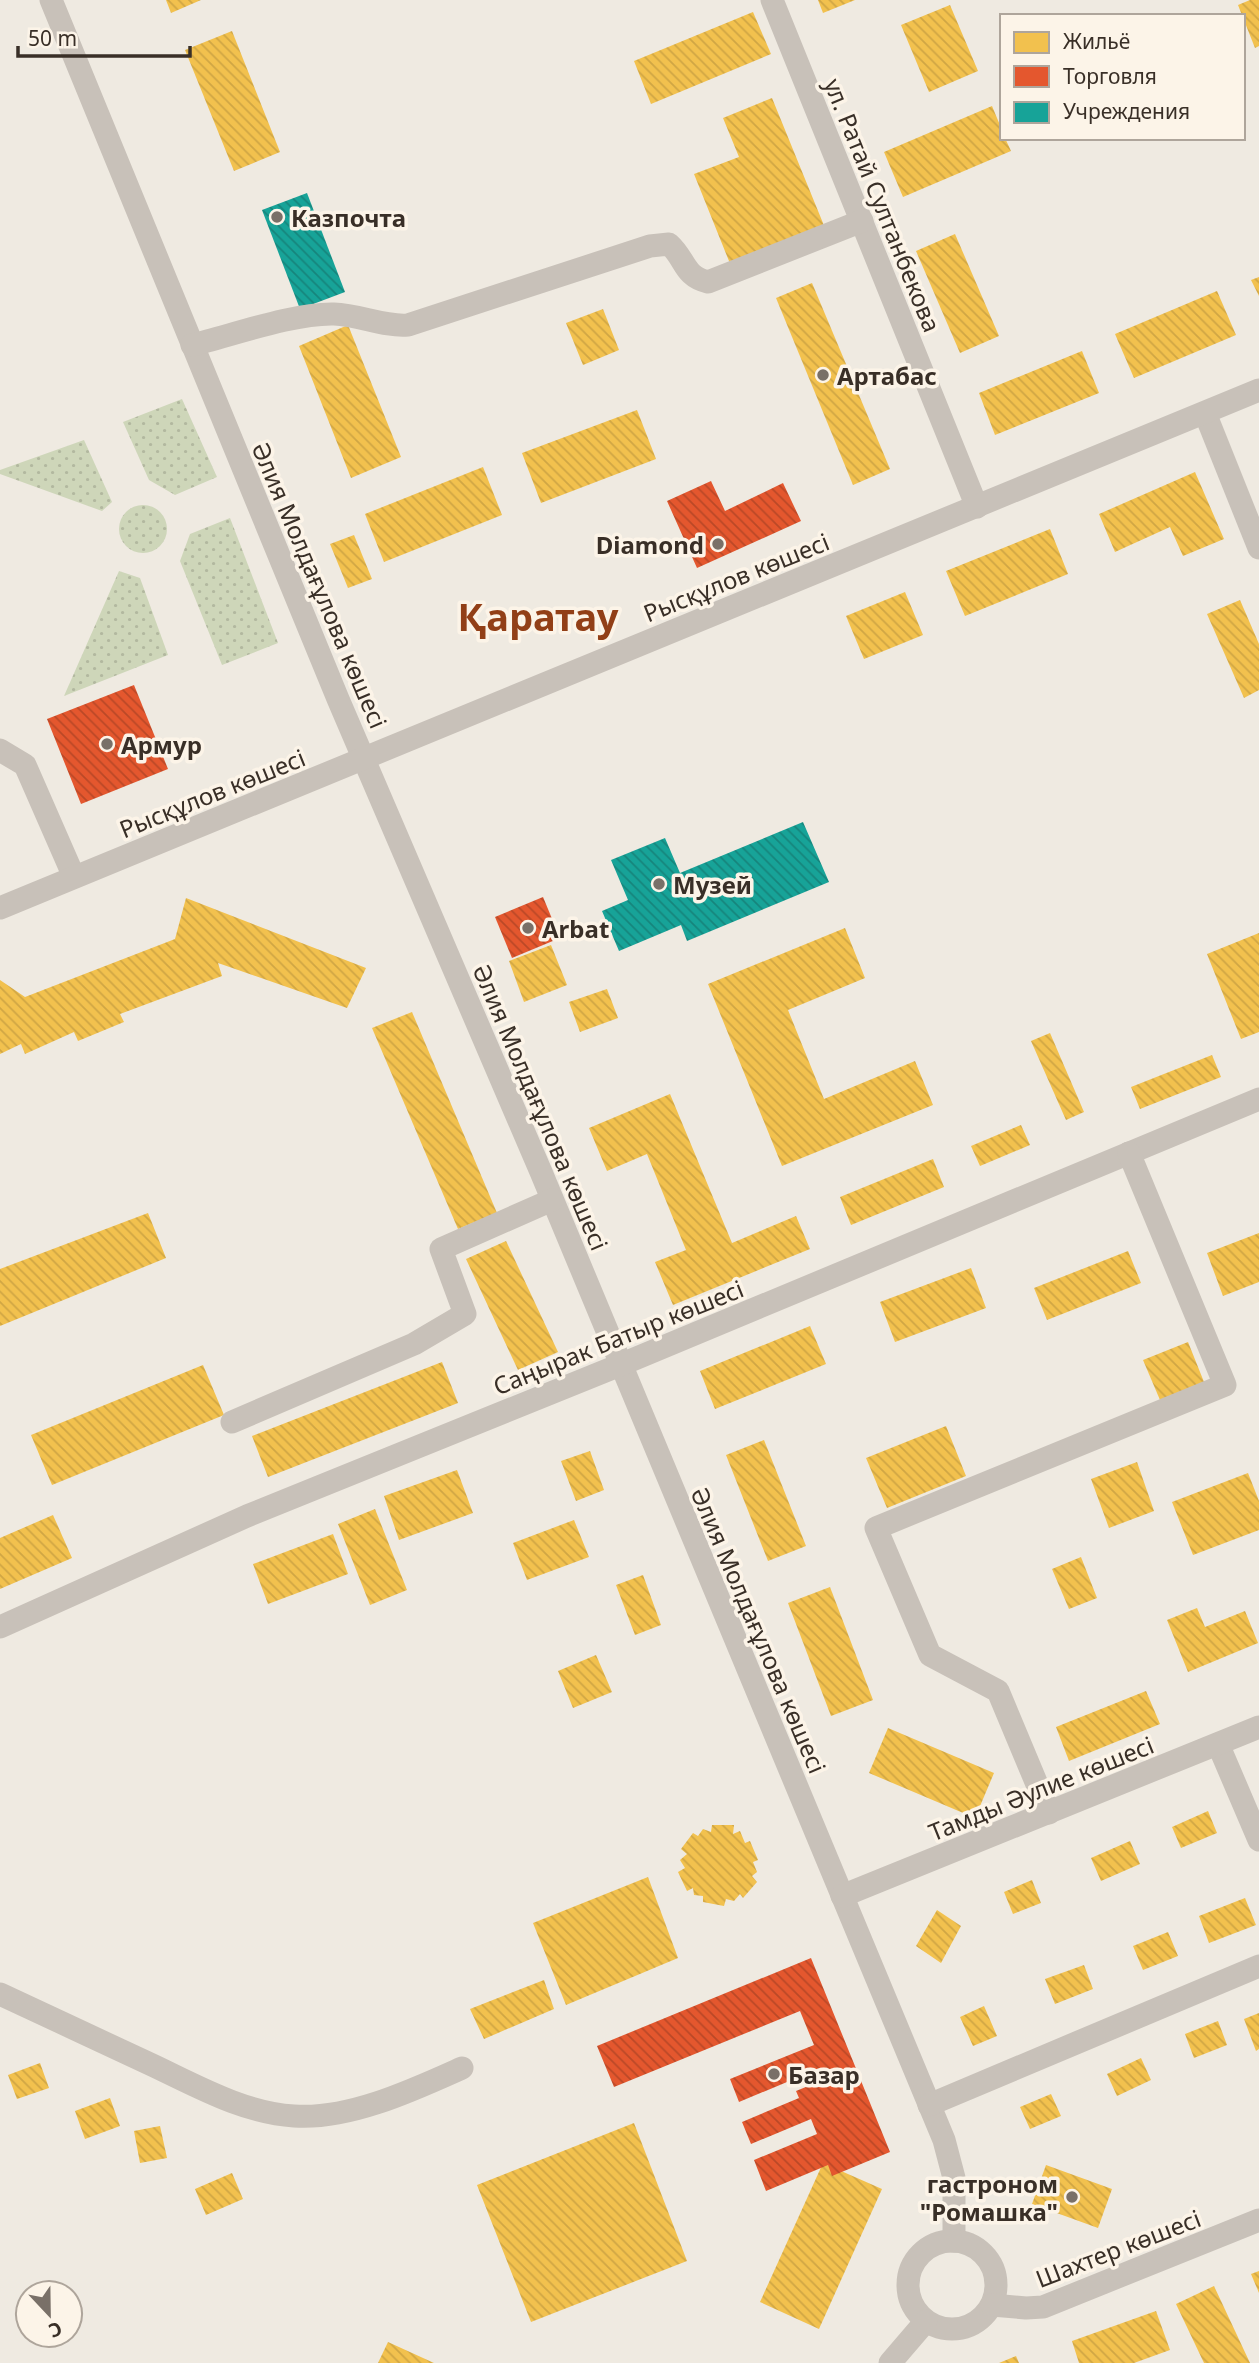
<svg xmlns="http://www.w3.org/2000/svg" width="1259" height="2363" viewBox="0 0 1259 2363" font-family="'Noto Sans',sans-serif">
	<defs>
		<pattern id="grass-dots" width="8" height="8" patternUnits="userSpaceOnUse" patternTransform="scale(1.75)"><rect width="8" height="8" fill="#ced6b9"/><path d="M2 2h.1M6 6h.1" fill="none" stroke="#b2b89f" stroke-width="1.8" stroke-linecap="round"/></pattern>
		<pattern id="homes-back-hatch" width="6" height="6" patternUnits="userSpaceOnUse" patternTransform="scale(1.75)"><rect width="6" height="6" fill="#f2c14e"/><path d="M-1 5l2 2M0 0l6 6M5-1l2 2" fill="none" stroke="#d0a644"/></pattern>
		<pattern id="shops-back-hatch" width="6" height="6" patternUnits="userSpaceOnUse" patternTransform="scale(1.75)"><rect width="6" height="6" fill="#e4572e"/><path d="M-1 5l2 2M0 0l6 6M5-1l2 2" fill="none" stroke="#ba4827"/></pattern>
		<pattern id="public-back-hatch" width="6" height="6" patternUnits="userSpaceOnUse" patternTransform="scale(1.75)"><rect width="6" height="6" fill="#17a398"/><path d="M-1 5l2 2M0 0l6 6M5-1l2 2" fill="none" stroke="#16857c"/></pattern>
	</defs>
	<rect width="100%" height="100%" fill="#efeae1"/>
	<g fill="url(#grass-dots)">
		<polygon points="182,399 217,477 175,495 149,480 123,422"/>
		<polygon points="84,440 112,502 102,511 0,474 0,470"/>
		<circle cx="143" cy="529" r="24"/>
		<polygon points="230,518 278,643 222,665 180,561 190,534"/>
		<polygon points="119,571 140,578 168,655 64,696"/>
	</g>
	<g fill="url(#homes-back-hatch)">
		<polygon points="166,0 201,0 171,13"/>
		<polygon points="818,0 855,0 823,13"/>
		<polygon points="1250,0 1259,0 1259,46 1255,48 1238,5"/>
		<polygon points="950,5 978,71 929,92 901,25"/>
		<polygon points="753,12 771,54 651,104 634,61"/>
		<polygon points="232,31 280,152 234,171 185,50"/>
		<polygon points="772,98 825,228 731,266 694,174 739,157 723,118"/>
		<polygon points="992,106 1002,130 1002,138 1005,138 1011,151 903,197 884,152"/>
		<polygon points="955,234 999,336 960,353 916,251"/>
		<polygon points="1259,277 1259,296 1251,280"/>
		<polygon points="812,283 890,469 853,485 776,298"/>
		<polygon points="1217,291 1236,335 1134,378 1115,334"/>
		<polygon points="603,309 619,350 583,365 566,323"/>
		<polygon points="348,325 401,457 351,478 299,346"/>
		<polygon points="1082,351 1099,393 995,435 979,393"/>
		<polygon points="637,410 656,459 541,503 522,453"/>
		<polygon points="483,467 502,515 384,562 365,514"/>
		<polygon points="1195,472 1224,539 1183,556 1170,527 1115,552 1099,514"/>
		<polygon points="1050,529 1068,574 965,616 946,571"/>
		<polygon points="354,535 372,579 348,588 330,544"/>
		<polygon points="905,592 923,635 864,659 846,616"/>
		<polygon points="1240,600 1259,644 1259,690 1244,698 1207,614"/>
		<polygon points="186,898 366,968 347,1008 218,963 222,976 120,1014 124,1022 78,1041 74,1032 25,1054 21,1044 0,1054 0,980 25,997 175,939"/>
		<polygon points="845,928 865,978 788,1010 824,1099 915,1061 933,1105 782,1166 708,984"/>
		<polygon points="1259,933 1259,1032 1241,1039 1207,954"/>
		<polygon points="551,945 567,985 524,1002 509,961"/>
		<polygon points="607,989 618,1018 580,1032 569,1002"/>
		<polygon points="412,1012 497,1213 458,1229 372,1028"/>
		<polygon points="1050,1033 1084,1112 1066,1120 1031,1041"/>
		<polygon points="1212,1055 1221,1077 1140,1109 1131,1087"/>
		<polygon points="670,1094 732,1243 796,1216 810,1249 673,1305 655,1262 686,1250 647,1154 607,1171 589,1128"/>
		<polygon points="1021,1125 1030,1145 980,1166 971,1146"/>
		<polygon points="933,1159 944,1187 851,1225 840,1197"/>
		<polygon points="148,1213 166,1258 0,1326 0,1269"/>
		<polygon points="1259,1233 1259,1282 1223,1296 1207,1253"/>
		<polygon points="506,1241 558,1352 518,1370 466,1259"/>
		<polygon points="1128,1251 1141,1283 1047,1320 1034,1288"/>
		<polygon points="971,1268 986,1308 895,1342 880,1302"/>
		<polygon points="810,1326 826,1364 715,1409 700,1371"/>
		<polygon points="1188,1342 1204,1382 1160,1400 1143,1360"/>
		<polygon points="442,1362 458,1403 268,1477 252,1436"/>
		<polygon points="203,1365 224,1415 52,1485 31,1435"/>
		<polygon points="946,1426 966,1476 887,1508 866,1458"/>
		<polygon points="764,1440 806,1546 768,1561 726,1455"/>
		<polygon points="590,1451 604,1490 576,1501 561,1461"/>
		<polygon points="1137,1462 1154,1511 1109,1528 1091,1479"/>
		<polygon points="457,1470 473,1513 399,1540 384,1496"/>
		<polygon points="1248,1473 1259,1501 1259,1530 1193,1555 1172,1502"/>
		<polygon points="375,1509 407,1590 370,1605 338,1524"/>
		<polygon points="53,1515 72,1558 0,1589 0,1538"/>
		<polygon points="574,1520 589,1557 527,1580 513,1543"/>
		<polygon points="333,1534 348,1574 268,1604 253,1564"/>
		<polygon points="1081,1557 1097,1598 1069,1609 1052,1569"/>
		<polygon points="643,1575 661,1625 635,1635 616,1585"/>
		<polygon points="830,1587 873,1700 831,1716 788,1603"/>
		<polygon points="1197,1608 1205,1627 1245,1611 1258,1643 1188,1672 1167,1620"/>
		<polygon points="596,1655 612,1692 573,1708 558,1671"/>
		<polygon points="1146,1691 1160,1724 1069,1761 1056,1727"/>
		<polygon points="888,1728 994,1773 975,1818 869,1773"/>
		<polygon points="1208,1811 1217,1833 1181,1848 1172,1827"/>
		<polygon points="712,1825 734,1825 733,1834 740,1831 745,1843 750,1841 758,1860 753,1862 757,1872 752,1876 757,1882 743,1898 740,1894 734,1901 726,1899 724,1906 703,1902 703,1896 694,1895 693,1888 687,1891 678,1872 685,1868 680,1860 687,1854 681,1849 693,1833 698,1836 703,1829 711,1832"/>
		<polygon points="1130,1841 1140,1864 1101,1881 1091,1858"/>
		<polygon points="648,1877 678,1958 566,2005 533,1923"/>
		<polygon points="1032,1880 1041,1903 1013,1914 1004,1892"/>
		<polygon points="1245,1898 1256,1925 1209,1943 1199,1916"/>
		<polygon points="937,1910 961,1926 941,1963 916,1946"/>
		<polygon points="1168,1932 1178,1956 1143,1970 1133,1946"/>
		<polygon points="1084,1965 1093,1989 1055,2004 1045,1979"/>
		<polygon points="544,1980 554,2009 484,2039 470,2009"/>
		<polygon points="984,2006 997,2036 973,2046 960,2017"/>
		<polygon points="1259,2013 1259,2049 1256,2051 1244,2019"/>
		<polygon points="1218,2021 1227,2045 1194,2058 1185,2034"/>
		<polygon points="1141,2058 1151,2080 1117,2096 1107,2074"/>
		<polygon points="40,2063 49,2088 17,2099 8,2075"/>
		<polygon points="1051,2094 1061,2116 1030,2129 1020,2107"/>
		<polygon points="110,2098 120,2126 85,2139 75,2111"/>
		<polygon points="634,2123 687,2261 531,2322 477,2185"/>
		<polygon points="160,2126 167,2158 140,2163 134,2131"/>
		<polygon points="823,2163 882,2189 819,2329 760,2302"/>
		<polygon points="1046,2165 1112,2189 1098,2228 1032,2204"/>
		<polygon points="232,2173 243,2199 206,2215 195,2189"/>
		<polygon points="1259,2271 1259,2293 1251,2274"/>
		<polygon points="1214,2286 1250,2363 1204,2363 1176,2304"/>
		<polygon points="1156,2311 1170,2350 1134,2363 1079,2363 1072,2341"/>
		<polygon points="388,2342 434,2363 378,2363"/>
		<polygon points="1016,2356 1019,2363 999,2363"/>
	</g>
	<g fill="url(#shops-back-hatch)">
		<polygon points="711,481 725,511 783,483 801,521 697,568 667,501"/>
		<polygon points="134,685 168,769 81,804 47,719"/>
		<polygon points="543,897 560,938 512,958 495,917"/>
		<polygon points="811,1958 890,2152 832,2176 828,2165 766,2191 754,2160 817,2134 811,2119 751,2144 742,2122 799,2098 796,2091 823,2080 818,2069 739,2102 730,2079 814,2045 800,2011 614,2087 597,2046"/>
	</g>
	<g fill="url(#public-back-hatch)">
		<polygon points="307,193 345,292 300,309 262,210"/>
		<polygon points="803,822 829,882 687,941 681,925 619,951 602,911 628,900 611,860 665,838 680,873"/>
	</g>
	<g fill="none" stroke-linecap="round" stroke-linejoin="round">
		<g stroke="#c8c1b9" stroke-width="23">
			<polyline points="51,0 338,699 541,1172 944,2140 954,2178 954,2241"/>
			<polyline points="772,0 977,507"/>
			<path d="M 192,345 C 233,335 294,313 334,314 C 360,315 384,327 408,325 L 650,246 L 669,244 C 686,259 683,276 708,282 L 862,221"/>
			<polyline points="1205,413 1259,548"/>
			<polyline points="0,750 25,765 74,877"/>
			<polyline points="0,908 1259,390"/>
			<polyline points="232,1422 414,1344 465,1314 441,1249 552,1200"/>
			<polyline points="0,1627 247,1516 620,1365 1259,1099"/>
			<polyline points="1218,1744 1259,1840"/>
			<polyline points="1049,1813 998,1691 930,1655 876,1528 1225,1385 1129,1153"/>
			<polyline points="842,1896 1259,1727"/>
			<path d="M 0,1994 C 50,2017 100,2041 150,2064 C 195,2085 243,2113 294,2116 C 349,2120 413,2090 462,2068"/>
			<polyline points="929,2105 1259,1966"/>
			<circle cx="952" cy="2285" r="44"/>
			<polyline points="992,2305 1026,2308 1043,2307 1259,2220"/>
			<polyline points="890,2363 926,2321"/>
		</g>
	</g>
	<g fill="#797068" stroke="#fcf4e8" stroke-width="2.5">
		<circle cx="277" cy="217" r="7"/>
		<circle cx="823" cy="375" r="7"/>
		<circle cx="718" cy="544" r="7"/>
		<circle cx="107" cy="744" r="7"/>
		<circle cx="659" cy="884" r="7"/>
		<circle cx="528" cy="928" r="7"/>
		<circle cx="774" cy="2074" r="7"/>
		<circle cx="1072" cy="2197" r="7"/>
	</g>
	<g text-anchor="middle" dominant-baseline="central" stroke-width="7" stroke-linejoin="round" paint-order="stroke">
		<g font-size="24" fill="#392f27" stroke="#fcf4e8">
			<text transform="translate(883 205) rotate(68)">ул. Ратай Султанбекова</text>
			<text transform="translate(736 577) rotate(-22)">Рысқұлов көшесі</text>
			<text transform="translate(320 585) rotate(67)">Әлия Молдағұлова көшесі</text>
			<text transform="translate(212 793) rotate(-22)">Рысқұлов көшесі</text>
			<text transform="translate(541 1107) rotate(67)">Әлия Молдағұлова көшесі</text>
			<text transform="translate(618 1337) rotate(-22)">Саңырак Батыр көшесі</text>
			<text transform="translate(759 1630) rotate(67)">Әлия Молдағұлова көшесі</text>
			<text transform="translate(1041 1788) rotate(-22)">Тамды Әулие көшесі</text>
			<text transform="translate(1118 2248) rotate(-21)">Шахтер көшесі</text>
		</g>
		<g font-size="24" font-weight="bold" fill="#392f27" stroke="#fcf4e8" text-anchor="start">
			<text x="291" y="217">Казпочта</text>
			<text x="837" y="375">Артабас</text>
			<text x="704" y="544" text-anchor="end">Diamond</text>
			<text x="121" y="744">Армур</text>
			<text x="673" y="884">Музей</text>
			<text x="542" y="928">Arbat</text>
			<text x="788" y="2074">Базар</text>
			<text x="1058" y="2183" text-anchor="end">гастроном<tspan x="1058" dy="28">"Ромашка"</tspan></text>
		</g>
		<g font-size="38" font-weight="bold" fill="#923f17" stroke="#fcf4e8">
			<text x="538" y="616">Қаратау</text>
		</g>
	</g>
	<rect x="1000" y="14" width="245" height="126" fill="#fcf4e8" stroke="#aea59b" stroke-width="2"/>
	<rect x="1014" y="32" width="35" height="21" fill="#f2c14e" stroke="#aea59b" stroke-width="2"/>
	<text x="1063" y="49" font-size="21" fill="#392f27">Жильё</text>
	<rect x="1014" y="66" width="35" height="21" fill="#e4572e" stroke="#aea59b" stroke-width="2"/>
	<text x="1063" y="84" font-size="21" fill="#392f27">Торговля</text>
	<rect x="1014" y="102" width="35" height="21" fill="#17a398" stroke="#aea59b" stroke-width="2"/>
	<text x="1063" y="119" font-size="21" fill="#392f27">Учреждения</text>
	<g transform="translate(49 2314) rotate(158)"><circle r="33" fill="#fcf4e8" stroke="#aea59b" stroke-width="2"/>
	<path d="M0-5L12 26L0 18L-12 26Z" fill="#797068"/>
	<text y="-10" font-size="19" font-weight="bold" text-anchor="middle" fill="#392f27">С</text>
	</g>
	<path d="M18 46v10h172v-10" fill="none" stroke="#392f27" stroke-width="3.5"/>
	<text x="28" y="46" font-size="21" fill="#392f27" stroke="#fcf4e8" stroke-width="5" paint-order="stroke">50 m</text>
</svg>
